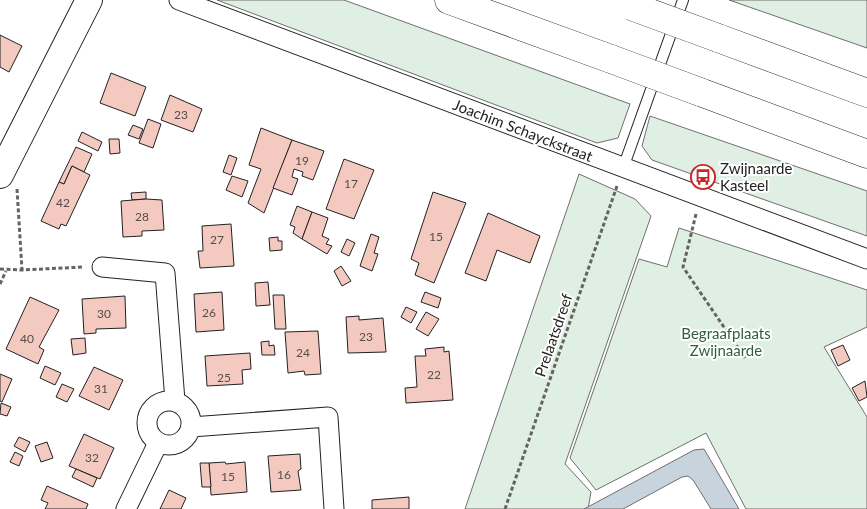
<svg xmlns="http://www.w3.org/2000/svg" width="867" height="509" viewBox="0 0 867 509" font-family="Lato,sans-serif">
	<rect width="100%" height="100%" fill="#fff"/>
	<g fill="#e0efe3" stroke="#6f6f6f">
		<polygon points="217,0 344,0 630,104 618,138 597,143"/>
		<polygon points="729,0 867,0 867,48"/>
		<polygon points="650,116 867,191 867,236 652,160 642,146"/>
		<polygon points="579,174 635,199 651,216 565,464 591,492 588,509 465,509"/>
		<polygon points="679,228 867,290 867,327 824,347 867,417 867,509 746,509 706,433 596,490 570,458 639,259 667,267"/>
	</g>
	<polygon fill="#c7d3dd" stroke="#6f6f6f" points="704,449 739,509 711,509 693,480 688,476 682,477 623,509 584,509 694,450"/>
	<g fill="#f3c9c0" stroke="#222">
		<polygon points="0,35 22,46 9,72 0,67"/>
		<polygon points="111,73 146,87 135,116 100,103"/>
		<polygon points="170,95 202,109 193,132 161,120"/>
		<polygon points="148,119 161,124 153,148 139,143"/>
		<polygon points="133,125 143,129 139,139 128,135"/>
		<polygon points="261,128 292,140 264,213 248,203 261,169 249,165"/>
		<polygon points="82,132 102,142 98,151 78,141"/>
		<polygon points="109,139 119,139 120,153 110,154"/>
		<polygon points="292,140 324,151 313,180 302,176 303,172 294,169 292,177 298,179 292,195 273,188"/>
		<polygon points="76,147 92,154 84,172 72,166 64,184 59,182"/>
		<polygon points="229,155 237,158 231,175 223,172"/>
		<polygon points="344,159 374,170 354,219 326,209"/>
		<polygon points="72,166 90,175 66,226 61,224 59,229 41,221 59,182 64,184"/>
		<polygon points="232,176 248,181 242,197 226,190"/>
		<polygon points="146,192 146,199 132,200 131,193"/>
		<polygon points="433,192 466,203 434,283 415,275 419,263 411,259"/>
		<polygon points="146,199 162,200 164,230 142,231 142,236 123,237 121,201"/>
		<polygon points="297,206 312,212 302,239 293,233 295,227 290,225"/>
		<polygon points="312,212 328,218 322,236 329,239 326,244 332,246 327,254 302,239"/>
		<polygon points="488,213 540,236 530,263 497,250 486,281 465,273"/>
		<polygon points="231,224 234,266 200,268 198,251 203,251 202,226"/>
		<polygon points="371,234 379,237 374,253 378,254 372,271 360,266"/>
		<polygon points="278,237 278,241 282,241 282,250 270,251 269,238"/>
		<polygon points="347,239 355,243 349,256 341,252"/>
		<polygon points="341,266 351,281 342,286 334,271"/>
		<polygon points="268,282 270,305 256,306 255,283"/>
		<polygon points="222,292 224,330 196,332 194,294"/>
		<polygon points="425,292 441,298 438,308 421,302"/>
		<polygon points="273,295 284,295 286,329 275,329"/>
		<polygon points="125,296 126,328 96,329 96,333 84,334 82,299"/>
		<polygon points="30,297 59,310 39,347 44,350 38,364 6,349"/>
		<polygon points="406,307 417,312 411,323 401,317"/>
		<polygon points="426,312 439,319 428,336 416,329"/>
		<polygon points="359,316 359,320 383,318 386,352 348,353 346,317"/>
		<polygon points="318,331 321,374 305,375 304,371 288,373 285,332"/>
		<polygon points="85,338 86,353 73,355 71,339"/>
		<polygon points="269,341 269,346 274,345 275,355 262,355 261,342"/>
		<polygon points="843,345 850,360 838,366 831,350"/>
		<polygon points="444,347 444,352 449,351 453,400 406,403 405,388 417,387 415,356 426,356 425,349"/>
		<polygon points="250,353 251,369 242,370 243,384 207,386 205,356"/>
		<polygon points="45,366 61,373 55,385 40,378"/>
		<polygon points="94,367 123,380 109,410 79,396"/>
		<polygon points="0,374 12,379 2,402 0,401"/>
		<polygon points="865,381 867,397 859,401 852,388"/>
		<polygon points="62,384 74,389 67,402 56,397"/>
		<polygon points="1,403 11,407 7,416 0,414"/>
		<polygon points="84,434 114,448 100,479 69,466"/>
		<polygon points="19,437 30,442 25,452 14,446"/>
		<polygon points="47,442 53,458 41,462 35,446"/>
		<polygon points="15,452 23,456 19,466 10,462"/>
		<polygon points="300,454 301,469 298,471 301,490 271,492 268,456"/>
		<polygon points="225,462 226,464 245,462 247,492 211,495 209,463"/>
		<polygon points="200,463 209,463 211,487 202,487"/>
		<polygon points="76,469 97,478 93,487 72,477"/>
		<polygon points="47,486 88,504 86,509 45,509 48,503 41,500"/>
		<polygon points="169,490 186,498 181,509 160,509"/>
		<polygon points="409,497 409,509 372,509 372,500"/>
	</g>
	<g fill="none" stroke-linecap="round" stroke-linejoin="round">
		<defs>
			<polyline id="service" points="623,168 683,0"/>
			<g id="minor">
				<polyline points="179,0 867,259"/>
				<polyline points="102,267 165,273 175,401"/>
				<circle cx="169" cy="423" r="22"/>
				<polyline points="191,427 328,417 334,509"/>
				<polyline points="126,509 158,443"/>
			</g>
			<polyline id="secondary" points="0,175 89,0"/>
			<g id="motorway">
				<polyline points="449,0 611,59"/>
				<polyline points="718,38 867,93"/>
				<polyline points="700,92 867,154"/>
			</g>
		</defs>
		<use href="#service" stroke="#222" stroke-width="12"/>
		<use href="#minor" stroke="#222" stroke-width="21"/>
		<use href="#secondary" stroke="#222" stroke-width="28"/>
		<use href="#motorway" stroke="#222" stroke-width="29"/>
		<g stroke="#646464" stroke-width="3" stroke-dasharray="4 2.5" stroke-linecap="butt">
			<polyline points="17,189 22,270"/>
			<polyline points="696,214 683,267 745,358"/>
			<polyline points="0,269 22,270 84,267"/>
			<polyline points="0,284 6,271"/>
			<polyline points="505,509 617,186"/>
		</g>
		<use href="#service" stroke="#fff" stroke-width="10"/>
		<use href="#minor" stroke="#fff" stroke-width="19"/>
		<use href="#secondary" stroke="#fff" stroke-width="26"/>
		<use href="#motorway" stroke="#fff" stroke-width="28"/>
		<defs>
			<g id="motorway-bridge">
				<polyline points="631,6 718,38"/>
				<polyline points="611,59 700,92"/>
			</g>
		</defs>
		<use href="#motorway-bridge" stroke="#222" stroke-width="29" stroke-linecap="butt"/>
		<use href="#motorway-bridge" stroke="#fff" stroke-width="28"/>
	</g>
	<defs>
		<symbol id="bus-ring" viewBox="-11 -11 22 22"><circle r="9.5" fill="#fff" stroke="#c62828" stroke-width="1.5"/><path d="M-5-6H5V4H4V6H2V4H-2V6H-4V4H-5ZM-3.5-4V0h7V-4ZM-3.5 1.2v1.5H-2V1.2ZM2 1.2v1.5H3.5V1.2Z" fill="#c62828"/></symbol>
	</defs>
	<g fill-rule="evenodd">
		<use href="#bus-ring" x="689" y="163" width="28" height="28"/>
	</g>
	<g text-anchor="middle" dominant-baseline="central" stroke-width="4" stroke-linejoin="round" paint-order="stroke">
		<g font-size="12" fill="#564c4a">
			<text x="181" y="114">23</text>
			<text x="302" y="160">19</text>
			<text x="351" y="183">17</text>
			<text x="63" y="202">42</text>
			<text x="142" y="216">28</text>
			<text x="436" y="236">15</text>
			<text x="217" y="239">27</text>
			<text x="209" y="312">26</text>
			<text x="104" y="313">30</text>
			<text x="366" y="336">23</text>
			<text x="27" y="338">40</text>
			<text x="303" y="352">24</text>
			<text x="434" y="374">22</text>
			<text x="224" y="377">25</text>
			<text x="101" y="388">31</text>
			<text x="92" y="457">32</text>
			<text x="284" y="474">16</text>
			<text x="228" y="476">15</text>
		</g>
		<g font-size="15" fill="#222" stroke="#fff">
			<text transform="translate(523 130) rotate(21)">Joachim Schayckstraat</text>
			<text transform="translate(553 335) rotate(-71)">Prelaatsdreef</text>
		</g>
		<g font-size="15" fill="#222" stroke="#fff" text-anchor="start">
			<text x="720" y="168">Zwijnaarde<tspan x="720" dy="17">Kasteel</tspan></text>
		</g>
		<g font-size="15" fill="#2f5e38" stroke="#fff">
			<text x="726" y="333">Begraafplaats<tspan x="726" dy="17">Zwijnaarde</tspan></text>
		</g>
	</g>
</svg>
